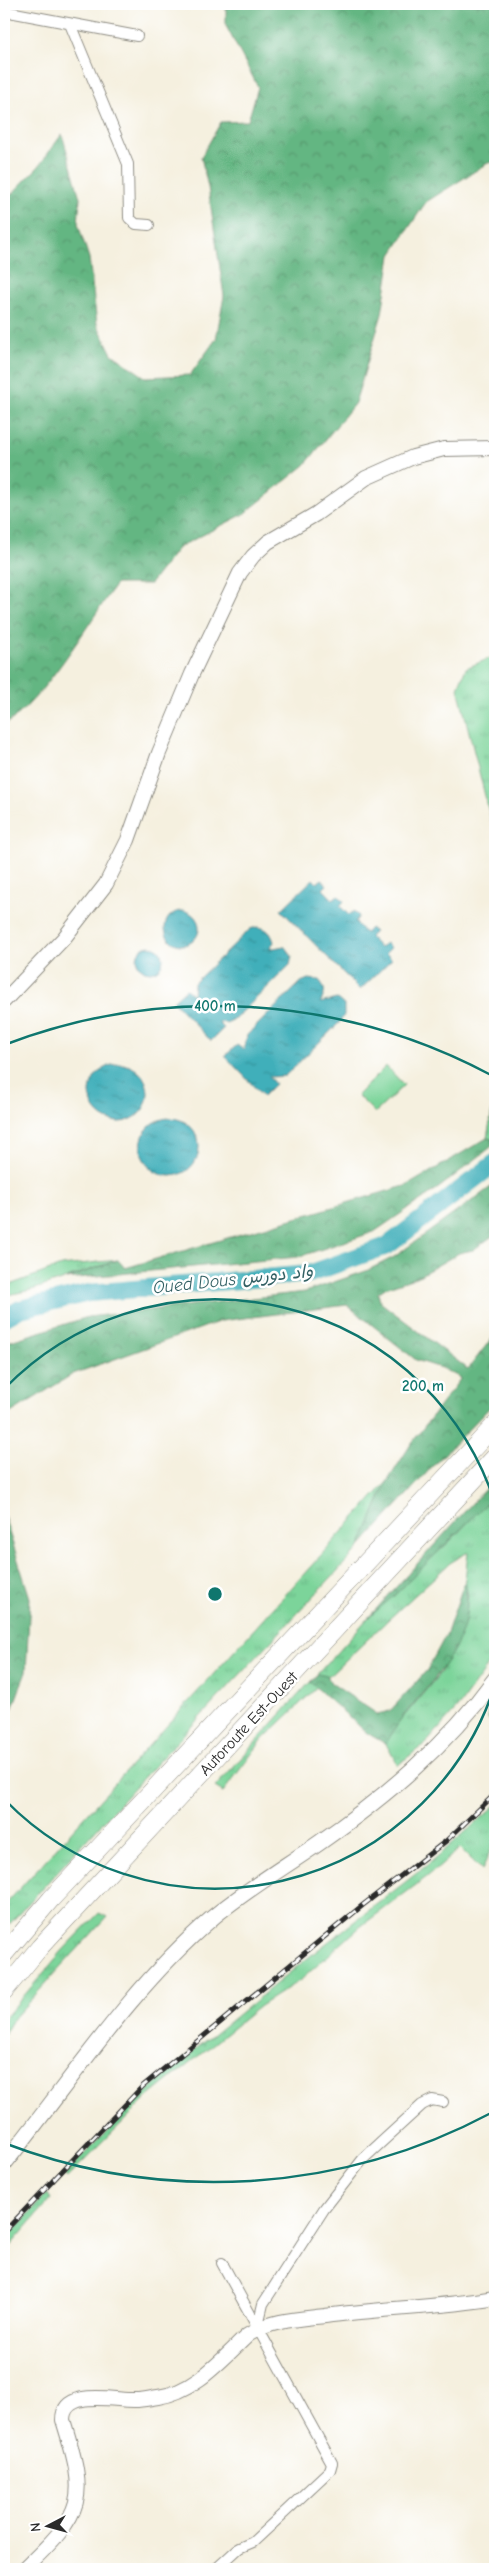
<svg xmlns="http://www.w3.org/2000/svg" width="499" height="2573" font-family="'Comic Neue','Playpen Sans Arabic',sans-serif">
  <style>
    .grass { fill: url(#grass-tufts); stroke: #538062 }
    .forest { fill: url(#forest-crowns); stroke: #487056 }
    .garden { fill: #7bd49a; stroke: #538062 }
    .water { fill: url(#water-ripples); stroke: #356d72 }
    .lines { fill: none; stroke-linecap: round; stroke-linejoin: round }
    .river { stroke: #3fafba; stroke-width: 18 }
    .street-casing { stroke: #908e85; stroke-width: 12 }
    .secondary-casing { stroke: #908e85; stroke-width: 16 }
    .primary-casing { stroke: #908e85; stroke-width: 17 }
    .highway-casing { stroke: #908e85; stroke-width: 19 }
    .street { stroke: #fff; stroke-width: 10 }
    .secondary { stroke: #fff; stroke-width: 14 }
    .primary { stroke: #fff; stroke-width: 15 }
    .highway { stroke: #fff; stroke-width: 18 }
    .rail-casing { stroke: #2b2b2b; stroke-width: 5 }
    .rail { stroke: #fff; stroke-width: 3; stroke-dasharray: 9; stroke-linecap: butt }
    .ring { fill: none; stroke: #0f766e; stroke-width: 2.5 }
    .labels { text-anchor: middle; stroke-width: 5; stroke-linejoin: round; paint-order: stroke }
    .street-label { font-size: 16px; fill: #2b2b2b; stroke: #fff }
    .water-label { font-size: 18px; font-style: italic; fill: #336064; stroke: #fff }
    .centre { fill: #0f766e; stroke: #fff; stroke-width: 2.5 }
    .ring-label { font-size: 15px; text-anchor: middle; font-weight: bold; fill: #0f766e; stroke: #fff; stroke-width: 5; stroke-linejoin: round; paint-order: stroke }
  </style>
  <defs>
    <pattern id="grass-tufts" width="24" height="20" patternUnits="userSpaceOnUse" patternTransform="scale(1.25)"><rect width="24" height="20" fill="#7bd49a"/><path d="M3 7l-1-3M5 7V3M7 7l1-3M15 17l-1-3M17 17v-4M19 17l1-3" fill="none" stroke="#6ab685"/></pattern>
    <pattern id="forest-crowns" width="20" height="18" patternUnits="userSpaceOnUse" patternTransform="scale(1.25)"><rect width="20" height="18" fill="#64b682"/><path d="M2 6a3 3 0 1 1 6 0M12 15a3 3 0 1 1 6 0" fill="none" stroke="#53946b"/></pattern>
    <pattern id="water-ripples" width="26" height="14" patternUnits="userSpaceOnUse" patternTransform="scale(1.25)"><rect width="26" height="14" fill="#3fafba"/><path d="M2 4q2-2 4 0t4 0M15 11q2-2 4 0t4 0" fill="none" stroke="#358f97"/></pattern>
  </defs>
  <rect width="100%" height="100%" fill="#fff"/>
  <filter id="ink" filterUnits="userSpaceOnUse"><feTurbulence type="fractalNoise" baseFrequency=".02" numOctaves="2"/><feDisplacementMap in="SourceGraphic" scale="10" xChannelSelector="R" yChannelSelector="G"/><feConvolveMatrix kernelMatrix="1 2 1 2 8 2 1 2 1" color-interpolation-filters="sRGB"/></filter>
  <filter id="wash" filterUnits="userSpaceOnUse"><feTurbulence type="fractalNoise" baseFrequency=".0096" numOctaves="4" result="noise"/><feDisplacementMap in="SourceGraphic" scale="20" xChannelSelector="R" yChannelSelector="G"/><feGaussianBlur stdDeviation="1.12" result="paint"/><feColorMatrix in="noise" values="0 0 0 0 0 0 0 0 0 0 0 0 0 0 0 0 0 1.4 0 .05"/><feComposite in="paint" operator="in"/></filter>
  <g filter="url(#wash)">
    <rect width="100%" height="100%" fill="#f5f0df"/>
    <g class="grass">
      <polygon points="495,656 495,836 458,688 466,668"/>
      <polygon points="495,1094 495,1140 487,1138"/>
      <polygon points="118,1260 35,1289 4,1296 4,1287 61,1266"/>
      <polygon points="387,1482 360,1547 154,1766 4,1930 4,1906"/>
      <polygon points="495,1494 495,1656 459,1706 427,1742 398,1765 386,1744 395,1727 441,1672 468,1597 465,1580 468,1552 450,1563 390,1618 263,1739 223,1792 215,1787 368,1618 451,1540"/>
      <polygon points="495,1700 495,1721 492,1722 488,1719 488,1710"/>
      <polygon points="495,1806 495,1840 482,1870 460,1848 428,1876 360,1927 302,1979 260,2006 148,2097 67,2178 64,2175 123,2114 170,2070 315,1952 431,1862"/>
      <polygon points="99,1913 107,1917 14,2018 4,2034 4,2019 63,1950"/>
      <polygon points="47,2193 51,2199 4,2253 4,2242"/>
    </g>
    <g class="forest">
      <path d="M223,4H495V162L488,163L426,202L391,255L382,314L355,403L305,465L244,514L179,547L150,584H116C90,621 41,704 4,725V202L39,166L62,134L80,198L78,224L89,258L97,324L112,354L145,377L190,375L216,339L224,296L208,187L201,157L221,122L248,121L258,87L226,26V5Z"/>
      <polygon points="487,1138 495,1140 495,1144 440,1187 374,1232 298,1257 66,1279 118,1260 125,1268 408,1185"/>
      <polygon points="495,1184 494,1235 473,1250 459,1253 417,1277 385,1288 378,1293 380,1302 468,1369 495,1334 495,1402 431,1468 360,1547 387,1482 411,1444 461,1378 441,1368 416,1360 347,1305 221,1321 73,1374 9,1414 4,1450 4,1343 88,1317 305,1292 366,1271 394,1257"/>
      <polygon points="495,1478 495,1494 486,1504 396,1594 368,1618"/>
      <polygon points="4,1516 30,1598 26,1672 4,1731"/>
      <path d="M465,1580C479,1655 416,1686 386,1744L367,1733L310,1682L318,1674L327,1676L331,1683L377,1714L390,1711L427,1670L447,1633Z"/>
    </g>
    <polygon class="garden" points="386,1066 404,1085 375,1113 357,1095"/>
    <g class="water">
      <polygon points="313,879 317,883 322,879 327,885 323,889 333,899 338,895 344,901 340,906 349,915 354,911 359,916 355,922 365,933 370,928 375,932 370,937 380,948 386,943 391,948 386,953 392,959 360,990 281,910"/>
      <circle cx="182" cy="928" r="17"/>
      <path d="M257,927C267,928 271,932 274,942L269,949L284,946L292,956L290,965L235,1019L226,1023L218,1022L224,1028L211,1041L173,1001L186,989L193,995L194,983L250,929Z"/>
      <circle cx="150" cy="959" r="13"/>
      <path d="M308,979L319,980C326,988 326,993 320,1003L337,999L344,1005V1015L339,1023L285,1076L269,1077L275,1084L263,1096L225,1056L237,1045L244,1050L247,1035L301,982Z"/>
      <circle cx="119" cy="1093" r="29"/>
      <circle cx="170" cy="1147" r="29"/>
    </g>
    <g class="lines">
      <polyline class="river" points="4,1318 20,1309 89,1293 309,1274 387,1246 495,1163"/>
    </g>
  </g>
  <g filter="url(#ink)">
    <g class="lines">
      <g class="street-casing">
        <g id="street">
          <polyline points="4,11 137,36"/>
          <polyline points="70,24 128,164 129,218 136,224 149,225"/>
          <polyline points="257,2329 263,2304 324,2209 363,2159 422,2105 432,2100 443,2102"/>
          <polyline points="216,2569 239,2548 253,2542 330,2470 332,2463 222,2263"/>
        </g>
      </g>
      <g class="secondary-casing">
        <g id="secondary">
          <polyline points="4,1001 64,938 106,884 128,840 159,753 192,674 240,573 253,556 268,542 316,514 366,478 413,457 444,449 495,448"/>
          <path d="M24,2569C85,2511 88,2500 63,2420C63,2387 116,2401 135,2400C143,2400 150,2398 158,2397C195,2392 222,2359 248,2335C270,2320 299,2319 325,2316C381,2308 439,2308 495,2298"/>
        </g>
      </g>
      <g class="primary-casing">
        <path id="primary" d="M4,2164C71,2081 129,1990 211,1919C244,1891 283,1868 319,1843C386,1796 447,1745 495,1679"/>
      </g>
      <g class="highway-casing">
        <g id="highway">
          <polyline points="4,1954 51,1899 495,1425"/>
          <polyline points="4,1991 40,1947 495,1457"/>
        </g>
      </g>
      <use href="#street" class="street"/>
      <use href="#secondary" class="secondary"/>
      <use href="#primary" class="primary"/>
      <use href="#highway" class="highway"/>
      <g class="rail-casing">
        <polyline id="rail" points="4,2232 143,2086 363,1905 446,1841 495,1794"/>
      </g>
      <use href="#rail" class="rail"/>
    </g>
  </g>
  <g class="ring">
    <path d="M495 1685A294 294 0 0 1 5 1800M5 1388A294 294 0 0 1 495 1503"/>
    <path d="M491 2113A588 588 0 0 1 4 2143M4 1045A588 588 0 0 1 491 1075"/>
  </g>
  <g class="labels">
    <g class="street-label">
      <text transform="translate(248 1723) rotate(-47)" y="6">Autoroute Est-Ouest</text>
    </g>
    <g class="water-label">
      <text transform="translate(233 1279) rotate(-6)" y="6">Oued Dous واد دورس</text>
    </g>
  </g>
  <circle cx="215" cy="1594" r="8" class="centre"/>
  <g class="ring-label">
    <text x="215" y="1011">400 m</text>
    <text x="423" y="1391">200 m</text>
  </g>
  <rect width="499" height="2573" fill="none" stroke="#fff" stroke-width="20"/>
  <g transform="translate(48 2526) rotate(264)" stroke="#ffffff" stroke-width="4" paint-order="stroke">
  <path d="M0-4L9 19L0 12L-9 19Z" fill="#2b2b2b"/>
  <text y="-8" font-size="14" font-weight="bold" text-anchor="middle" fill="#2b2b2b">N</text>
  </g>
</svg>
